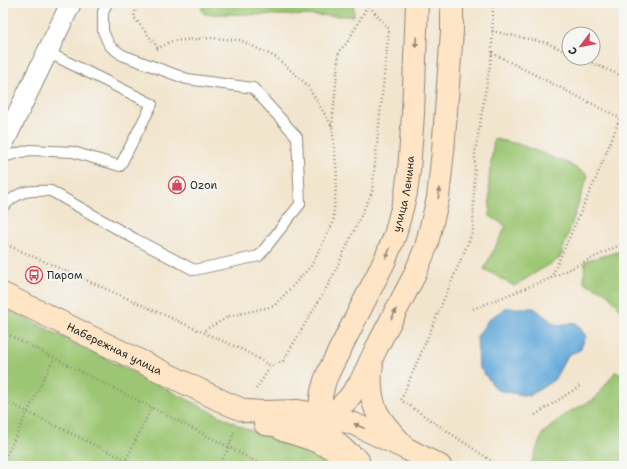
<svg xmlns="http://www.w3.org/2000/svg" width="627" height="469" font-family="'Shantell Sans',sans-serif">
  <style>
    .green { fill: #9cc673; stroke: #64784f }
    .water { fill: #64a9da; stroke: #486a82 }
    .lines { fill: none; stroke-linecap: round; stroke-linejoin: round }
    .lane-casing { stroke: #8e887c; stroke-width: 12 }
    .street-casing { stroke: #8e887c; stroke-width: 22 }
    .secondary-casing { stroke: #8e887c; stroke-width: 24 }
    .path { stroke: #8e887c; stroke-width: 2.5; stroke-dasharray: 1 3; stroke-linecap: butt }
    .lane { stroke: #fff; stroke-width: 10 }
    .street { stroke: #fff; stroke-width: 20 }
    .secondary { stroke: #fde5c5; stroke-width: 22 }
    .oneway { fill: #948878 }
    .labels { text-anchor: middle; stroke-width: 4; stroke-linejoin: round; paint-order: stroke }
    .poi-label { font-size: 11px; fill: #2b2b2b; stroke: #f6f6f2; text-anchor: start }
    .street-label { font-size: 11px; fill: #2b2b2b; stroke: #f6f6f2 }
  </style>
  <rect width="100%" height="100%" fill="#f6f6f2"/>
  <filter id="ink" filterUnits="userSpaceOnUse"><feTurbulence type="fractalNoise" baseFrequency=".025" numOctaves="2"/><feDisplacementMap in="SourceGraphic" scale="8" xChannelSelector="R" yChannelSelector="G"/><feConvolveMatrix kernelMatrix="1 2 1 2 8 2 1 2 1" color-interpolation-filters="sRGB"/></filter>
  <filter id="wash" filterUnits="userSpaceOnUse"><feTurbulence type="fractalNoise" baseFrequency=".012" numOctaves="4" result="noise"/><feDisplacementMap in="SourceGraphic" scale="16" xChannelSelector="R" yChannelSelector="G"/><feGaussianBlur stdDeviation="0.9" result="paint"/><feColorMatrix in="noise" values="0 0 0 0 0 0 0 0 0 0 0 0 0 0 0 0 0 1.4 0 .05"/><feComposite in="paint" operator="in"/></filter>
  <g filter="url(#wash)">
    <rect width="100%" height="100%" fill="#f2e5ce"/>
    <g class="green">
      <polygon points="200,3 354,3 354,16 204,14"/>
      <polygon points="494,139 518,144 567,163 588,175 560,258 514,286 484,269 506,226 490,216 489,178"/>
      <polygon points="624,250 624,327 621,310 608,294 584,282 585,261"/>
      <polygon points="3,307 246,429 314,451 342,466 3,466"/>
      <polygon points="615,372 624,374 624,466 530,466 543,433 567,413 595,399"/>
    </g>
    <polygon class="water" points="505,308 534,308 556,325 576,323 586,336 580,350 568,355 554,380 529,396 497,390 479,367 477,337 488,320"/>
  </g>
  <g filter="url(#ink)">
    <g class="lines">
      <g class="lane-casing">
        <g id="lane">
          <polyline points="3,157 30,150 73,152 120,166 152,104 47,52"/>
          <path d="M3,207C19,190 29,190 51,191L135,239L194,270L259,256L300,204L297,137L253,88L187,79L122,55L109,45L103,31V12L107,3"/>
        </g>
      </g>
      <g class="street-casing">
        <polyline id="street" points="3,144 71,3"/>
      </g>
      <g class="secondary-casing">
        <g id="secondary">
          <path id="s1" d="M3,294L226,403L243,410L247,411L263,412L298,411L327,416L354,424L407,449L440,466"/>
          <path d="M372,365C369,379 371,402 378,414C384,425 393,434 401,443"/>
          <polyline points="265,424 282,426 300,426 318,420 336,411 348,399 360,383 376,349 414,276 426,247 438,198 443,151 452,31 452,3"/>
          <polyline points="283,430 311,439 344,453"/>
          <path id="s2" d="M358,460C353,456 347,453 343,449C323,432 316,409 324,384C325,379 328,374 330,369L385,260L395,235L406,193L409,170L413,114L417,3"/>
        </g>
      </g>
      <g class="path">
        <polyline points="137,3 134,17 158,48"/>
        <polyline points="493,3 492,53 475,153 473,231 401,400 499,466"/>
        <polyline points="492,31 547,43 569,53"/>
        <polyline points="157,49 172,41 210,38 240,40 277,58 307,85 332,126 337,174 333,223 311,266 274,306 230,316 203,331"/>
        <polyline points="492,53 624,120"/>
        <polyline points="581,58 624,77"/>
        <polyline points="332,126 339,51 347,43 368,5"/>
        <polyline points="3,243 245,351 271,366 283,361 331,280 372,192 389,29 368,5 368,3"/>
        <polyline points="551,278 597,176 620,118"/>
        <polyline points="473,309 551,278 624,243"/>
        <polyline points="3,332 229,447 263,466"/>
        <polyline points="256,389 271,366"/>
        <polyline points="3,400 138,466"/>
        <polyline points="535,415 580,386"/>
        <polyline points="3,462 54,358"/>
        <polyline points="123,466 152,407"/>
        <polyline points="219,466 229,447 234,432"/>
      </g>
      <use href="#lane" class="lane"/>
      <use href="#street" class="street"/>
      <use href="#secondary" class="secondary"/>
    </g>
    <defs><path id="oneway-solid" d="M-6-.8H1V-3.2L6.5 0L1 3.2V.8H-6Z"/></defs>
    <g class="oneway">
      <use href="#oneway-solid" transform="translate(416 42) rotate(93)"/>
      <use href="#oneway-solid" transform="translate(439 193) rotate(-82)"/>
      <use href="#oneway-solid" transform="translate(388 253) rotate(112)"/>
      <use href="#oneway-solid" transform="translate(394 314) rotate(-63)"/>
      <use href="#oneway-solid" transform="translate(359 426) rotate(-156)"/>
    </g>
  </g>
  <defs>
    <g id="shop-ring" transform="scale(0.9)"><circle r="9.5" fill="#f6f6f2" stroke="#d1495b" stroke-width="1.5"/><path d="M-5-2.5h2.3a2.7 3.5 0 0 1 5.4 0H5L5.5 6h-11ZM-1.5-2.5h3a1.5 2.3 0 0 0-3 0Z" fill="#d1495b"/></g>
    <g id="bus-ring" transform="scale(0.9)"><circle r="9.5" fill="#f6f6f2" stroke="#d1495b" stroke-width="1.5"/><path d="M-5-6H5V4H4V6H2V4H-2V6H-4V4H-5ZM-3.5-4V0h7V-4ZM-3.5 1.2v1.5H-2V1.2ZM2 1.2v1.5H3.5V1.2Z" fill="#d1495b"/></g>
  </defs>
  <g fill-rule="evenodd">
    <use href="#shop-ring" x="177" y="185"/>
    <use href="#bus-ring" x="34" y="275"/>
  </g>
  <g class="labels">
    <g class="poi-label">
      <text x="190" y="189">Ozon</text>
      <text x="47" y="279">Паром</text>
    </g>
    <g class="street-label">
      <text dy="4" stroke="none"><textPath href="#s2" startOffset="298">улица Ленина</textPath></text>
      <text dy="4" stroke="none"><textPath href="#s1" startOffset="124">Набережная улица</textPath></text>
    </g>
  </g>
  <rect width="627" height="469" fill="none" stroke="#f6f6f2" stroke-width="16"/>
  <g transform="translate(581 46) rotate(238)"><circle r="19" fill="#f6f6f2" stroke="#a5a5a2"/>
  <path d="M0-3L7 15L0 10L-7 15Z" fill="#d1495b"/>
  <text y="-6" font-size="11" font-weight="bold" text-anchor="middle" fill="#2b2b2b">С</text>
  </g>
</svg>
